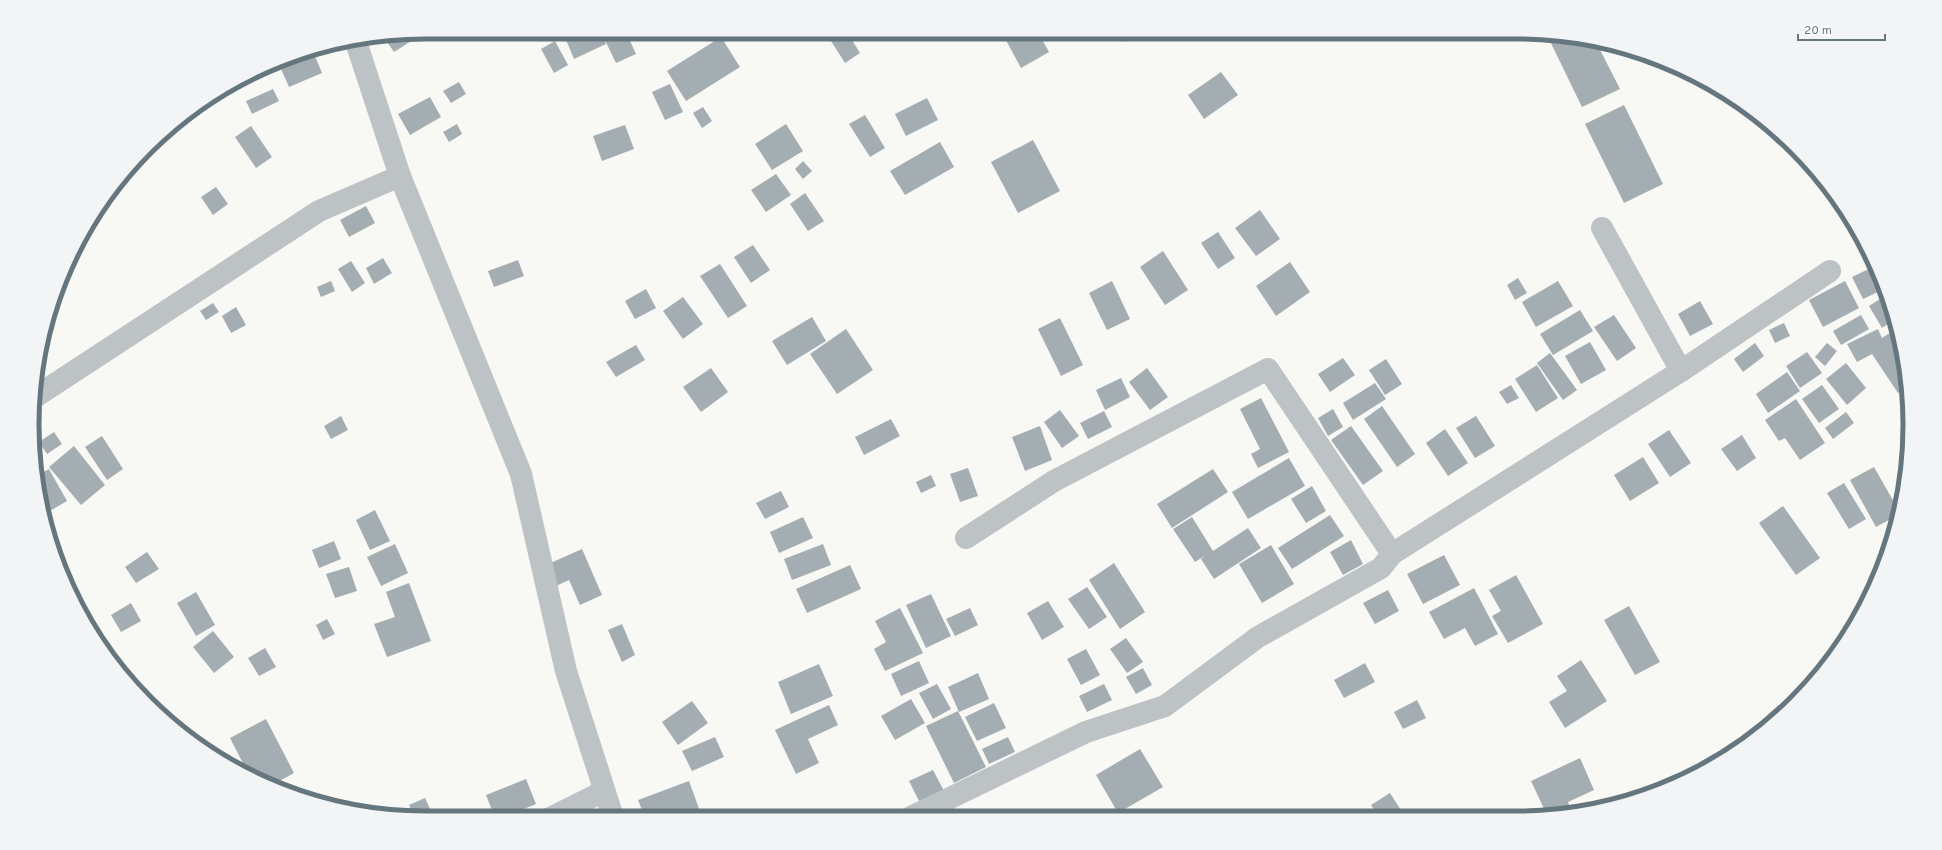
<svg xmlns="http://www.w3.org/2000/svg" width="1942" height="850" font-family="Overpass,sans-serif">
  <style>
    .building { fill: #a4aeb2 }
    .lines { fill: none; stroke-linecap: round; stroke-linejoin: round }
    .street { stroke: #bdc2c5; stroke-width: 22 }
    .rim { fill: none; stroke: #65767e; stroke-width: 5 }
  </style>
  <rect width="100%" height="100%" fill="#f8f8f5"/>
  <g class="building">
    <polygon points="571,32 601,32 606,44 574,59 564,35"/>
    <polygon points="601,32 626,32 636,54 616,63"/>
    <polygon points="845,32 847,32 860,53 845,63 831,41"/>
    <polygon points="1005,32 1038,32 1049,52 1021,68 1002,33"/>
    <polygon points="1061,32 1081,32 1066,41"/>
    <polygon points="1116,32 1138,32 1122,42"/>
    <polygon points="413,33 416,38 394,52 385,39 391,35"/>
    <polygon points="1547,35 1595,40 1620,89 1582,107"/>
    <polygon points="721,37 740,67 686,101 667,71"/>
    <polygon points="555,41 568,65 554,73 541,49"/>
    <polygon points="312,49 322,73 289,87 278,62"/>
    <polygon points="1221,72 1238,95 1204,119 1188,95"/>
    <polygon points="459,82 466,94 451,103 443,91"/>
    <polygon points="670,84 683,112 665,120 652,92"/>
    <polygon points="273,89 279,101 252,114 246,101"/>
    <polygon points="430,97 441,117 410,135 398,114"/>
    <polygon points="927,98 938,120 906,136 895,114"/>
    <polygon points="1624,105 1663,184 1624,203 1585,124"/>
    <polygon points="703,107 712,121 702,128 693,113"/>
    <polygon points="865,115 885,148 870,157 849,124"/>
    <polygon points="457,124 462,134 449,142 443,132"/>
    <polygon points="786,124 803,151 772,170 755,144"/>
    <polygon points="625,125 634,149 602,161 593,136"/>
    <polygon points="251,126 272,157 256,168 235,137"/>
    <polygon points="1033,140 1060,191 1018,213 991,162"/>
    <polygon points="940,142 954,167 905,195 890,171"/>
    <polygon points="803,161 812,171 803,179 795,169"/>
    <polygon points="776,174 791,195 766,212 751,190"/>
    <polygon points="216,187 228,204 213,215 201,197"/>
    <polygon points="805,193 824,221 808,231 790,204"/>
    <polygon points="366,206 375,223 349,237 340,220"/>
    <polygon points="1260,210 1280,239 1256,256 1235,228"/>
    <polygon points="1218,232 1235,258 1218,269 1201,243"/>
    <polygon points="753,245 770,270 751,283 734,257"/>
    <polygon points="1163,251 1188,290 1165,305 1140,267"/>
    <polygon points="383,258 392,273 374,284 366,268"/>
    <polygon points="518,260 524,276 494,287 488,271"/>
    <polygon points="351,261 365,283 352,292 338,269"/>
    <polygon points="1290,262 1310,292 1276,316 1256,286"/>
    <polygon points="720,264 747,306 728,318 700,276"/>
    <polygon points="1875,266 1884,289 1863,299 1852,277"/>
    <polygon points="1518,278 1527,293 1515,300 1507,285"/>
    <polygon points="331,281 335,291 321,297 317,287"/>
    <polygon points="1112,281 1130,319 1107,330 1089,293"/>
    <polygon points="1558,281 1573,306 1536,327 1522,302"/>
    <polygon points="1845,281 1859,308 1823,327 1809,300"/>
    <polygon points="646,289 656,308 635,319 625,301"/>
    <polygon points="1886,295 1895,319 1882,328 1869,306"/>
    <polygon points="683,297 703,324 683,339 663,311"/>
    <polygon points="1700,301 1713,324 1690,336 1678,314"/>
    <polygon points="213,303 219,312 206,320 200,311"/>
    <polygon points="236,307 246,325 231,333 222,316"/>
    <polygon points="1580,310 1593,331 1553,355 1540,334"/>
    <polygon points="1614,315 1636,348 1617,361 1594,327"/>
    <polygon points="1861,315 1869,329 1841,345 1833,331"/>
    <polygon points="812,317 826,341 787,365 772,341"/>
    <polygon points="1060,318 1083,365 1061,376 1038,329"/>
    <polygon points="1784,323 1790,336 1775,343 1769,330"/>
    <polygon points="1897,328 1907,387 1898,393 1872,354 1857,362 1847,344 1878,329 1882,338"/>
    <polygon points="846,329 873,370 837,394 810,354"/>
    <polygon points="1590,342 1606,370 1581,384 1565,356"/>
    <polygon points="1755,343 1764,356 1743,372 1734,359"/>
    <polygon points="1827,343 1837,351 1825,366 1815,357"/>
    <polygon points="636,345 645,360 616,377 606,362"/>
    <polygon points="1807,352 1822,373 1800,388 1786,366"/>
    <polygon points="1550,353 1577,390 1563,400 1537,363"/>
    <polygon points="1343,358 1355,375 1330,392 1318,374"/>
    <polygon points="1386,359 1402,384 1385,395 1369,370"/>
    <polygon points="1846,363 1866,388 1847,405 1826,379"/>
    <polygon points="1537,365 1558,398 1536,412 1515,379"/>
    <polygon points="711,368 728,392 701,412 683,387"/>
    <polygon points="1147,368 1168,397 1150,410 1129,382"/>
    <polygon points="1787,372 1800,391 1768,413 1756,394"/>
    <polygon points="1121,378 1130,397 1105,410 1096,390"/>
    <polygon points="1375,383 1386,399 1353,420 1343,403"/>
    <polygon points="1511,385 1519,398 1507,404 1499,392"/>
    <polygon points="1822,385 1839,409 1819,423 1802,399"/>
    <polygon points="1261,398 1289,452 1258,468 1251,454 1260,449 1240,409"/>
    <polygon points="1796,399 1825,443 1800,460 1785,438 1779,441 1765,420"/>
    <polygon points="1382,406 1415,454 1397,467 1364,419"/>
    <polygon points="1333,409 1343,427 1328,436 1318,418"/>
    <polygon points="1060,410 1079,436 1062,448 1044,422"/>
    <polygon points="1104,411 1112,427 1088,439 1080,423"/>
    <polygon points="1846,412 1854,423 1833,439 1825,428"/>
    <polygon points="341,416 348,430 331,439 324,426"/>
    <polygon points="1476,416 1495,446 1475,458 1456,428"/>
    <polygon points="891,419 900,436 864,455 855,437"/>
    <polygon points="1040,426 1052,460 1025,471 1012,437"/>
    <polygon points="1351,426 1383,471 1363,485 1331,440"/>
    <polygon points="1445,429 1468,463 1448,476 1426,443"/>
    <polygon points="1669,430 1691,463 1670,477 1648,444"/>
    <polygon points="54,432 62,444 47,454 39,442"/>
    <polygon points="1742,435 1756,458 1737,471 1721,449"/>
    <polygon points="102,436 123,469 107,480 85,447"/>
    <polygon points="74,446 105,485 81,505 49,467"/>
    <polygon points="1643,457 1659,483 1630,501 1614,475"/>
    <polygon points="1289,458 1305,486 1248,519 1232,492"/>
    <polygon points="1874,467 1899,511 1898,515 1876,527 1850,480"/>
    <polygon points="968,468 978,496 960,502 950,474"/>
    <polygon points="49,469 67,501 43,515 40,501 37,476"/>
    <polygon points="1213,469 1228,492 1172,528 1157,504"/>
    <polygon points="931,475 936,486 921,493 916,482"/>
    <polygon points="1844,483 1866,519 1849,529 1827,493"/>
    <polygon points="1312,486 1326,511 1306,523 1291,499"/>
    <polygon points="781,491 789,507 765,519 756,503"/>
    <polygon points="1783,506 1820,558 1796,575 1759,523"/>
    <polygon points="375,510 390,541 370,550 356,520"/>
    <polygon points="1330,515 1344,536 1292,569 1278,548"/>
    <polygon points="803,517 813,538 779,553 770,532"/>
    <polygon points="1192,517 1213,551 1248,528 1261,548 1214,579 1201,559 1206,555 1195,562 1173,529"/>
    <polygon points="1351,540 1363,564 1343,575 1330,552"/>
    <polygon points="334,541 341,559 319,568 312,550"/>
    <polygon points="395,544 408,573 381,586 367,557"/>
    <polygon points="823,544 831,565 792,580 784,559"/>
    <polygon points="1271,545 1294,584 1262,603 1239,564"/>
    <polygon points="582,549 602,595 580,605 569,580 556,586 546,565"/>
    <polygon points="147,552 159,569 136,583 125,567"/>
    <polygon points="1444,555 1460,585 1423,604 1407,574"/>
    <polygon points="1114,563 1145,612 1120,629 1089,580"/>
    <polygon points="850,565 861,589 807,613 796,589"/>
    <polygon points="349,567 357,591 335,598 326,574"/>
    <polygon points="1516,575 1543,624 1508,643 1492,616 1501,611 1489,590"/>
    <polygon points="409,583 431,641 387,657 374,624 395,617 386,592"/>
    <polygon points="1087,587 1107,617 1089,629 1068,599"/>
    <polygon points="1474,588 1498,634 1475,646 1465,628 1444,639 1429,612"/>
    <polygon points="1388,590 1399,611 1375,624 1363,603"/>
    <polygon points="196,592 215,625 196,636 177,603"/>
    <polygon points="931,594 951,636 926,648 906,605"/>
    <polygon points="1048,601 1064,627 1042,640 1027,613"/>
    <polygon points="131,603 141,621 121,632 111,615"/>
    <polygon points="1629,606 1660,662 1635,675 1604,620"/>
    <polygon points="900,608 923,653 885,671 874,649 886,642 875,621"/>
    <polygon points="970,608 978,625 955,636 946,619"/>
    <polygon points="327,619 335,634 323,640 316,625"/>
    <polygon points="622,624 635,655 622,662 608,630"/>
    <polygon points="213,631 234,657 214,673 193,647"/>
    <polygon points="1126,638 1143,662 1127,673 1110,649"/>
    <polygon points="265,648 276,667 259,676 248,658"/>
    <polygon points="1086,649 1100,675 1081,685 1067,659"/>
    <polygon points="1581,660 1607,701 1565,728 1549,702 1567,691 1557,676"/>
    <polygon points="919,661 929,683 901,696 891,674"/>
    <polygon points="1365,663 1375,682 1344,698 1334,680"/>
    <polygon points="819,664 833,696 791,714 778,682"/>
    <polygon points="1143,668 1152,685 1136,694 1126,677"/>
    <polygon points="978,673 989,699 959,712 948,687"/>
    <polygon points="937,684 951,709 933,719 919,693"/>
    <polygon points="1104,684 1112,700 1087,712 1079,696"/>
    <polygon points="911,699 925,723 895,740 881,716"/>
    <polygon points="1417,700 1426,718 1403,729 1394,712"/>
    <polygon points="692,701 708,723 678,745 662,722"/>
    <polygon points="994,703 1006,728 977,741 965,717"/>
    <polygon points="829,705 838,725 808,739 819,763 796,774 775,730"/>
    <polygon points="958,711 986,767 954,783 926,726"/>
    <polygon points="266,719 294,773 272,785 249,775 230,738"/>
    <polygon points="715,737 724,757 692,771 682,751"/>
    <polygon points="1008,737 1015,752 989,764 982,749"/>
    <polygon points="1140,749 1163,787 1118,813 1096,775"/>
    <polygon points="1580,758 1594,790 1568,802 1569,805 1547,815 1531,781"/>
    <polygon points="933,770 944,791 920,803 909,781"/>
    <polygon points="526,779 536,804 501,818 495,818 486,795"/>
    <polygon points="689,781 701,814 693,817 675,817 673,812 658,817 645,817 638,800"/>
    <polygon points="1390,793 1404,815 1378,815 1371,805"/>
    <polygon points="425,798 431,811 418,817 414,817 409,805"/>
    <polygon points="761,810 764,817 747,817"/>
  </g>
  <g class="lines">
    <g class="street">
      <polyline points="355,39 400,176 521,474 566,671 613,817"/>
      <polyline points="1602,228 1681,371"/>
      <polyline points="35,397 319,211 400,176"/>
      <polyline points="966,538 1054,481 1268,369 1392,554"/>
      <polyline points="911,817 1086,732 1165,706 1258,637 1381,568 1392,554 1681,371 1830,271"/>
      <polyline points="550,818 604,791"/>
    </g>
  </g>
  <path d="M0 0H1942V850H0ZM425 39H1517A386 386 0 0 1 1903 425V425A386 386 0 0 1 1517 811H425A386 386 0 0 1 39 425V425A386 386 0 0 1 425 39Z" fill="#f3f4f5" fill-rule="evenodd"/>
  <path class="rim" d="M425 39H1517A386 386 0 0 1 1903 425V425A386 386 0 0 1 1517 811H425A386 386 0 0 1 39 425V425A386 386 0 0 1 425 39Z"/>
  <path d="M1798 34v6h87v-6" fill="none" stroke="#65767e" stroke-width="2"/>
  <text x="1804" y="34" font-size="12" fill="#65767e" stroke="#ffffff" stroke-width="3" paint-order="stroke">20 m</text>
</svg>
